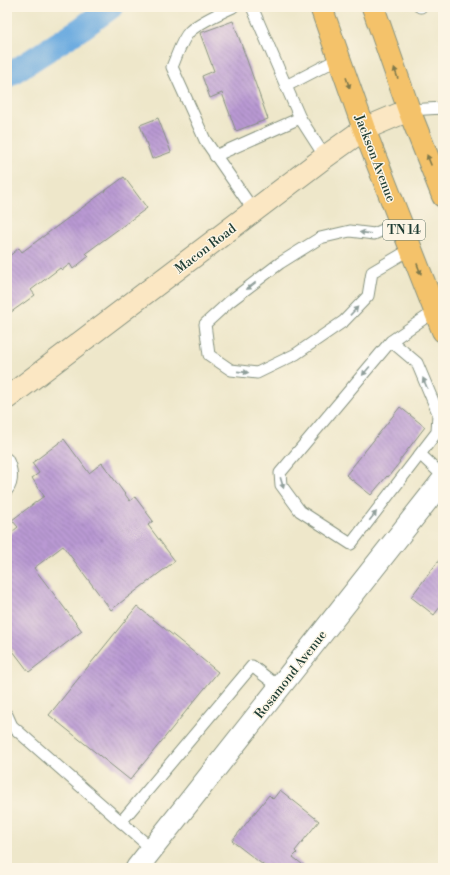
<svg xmlns="http://www.w3.org/2000/svg" width="450" height="875" font-family="'Libre Bodoni',serif">
  <style>
    .lines { fill: none; stroke-linecap: round; stroke-linejoin: round }
    .canal { stroke: #6dace0; stroke-width: 24 }
    .building { fill: url(#building-back-hatch) }
    .lane-casing { stroke: #86927f; stroke-width: 13 }
    .street-casing { stroke: #86927f; stroke-width: 24 }
    .secondary-casing { stroke: #86927f; stroke-width: 24 }
    .primary-casing { stroke: #86927f; stroke-width: 24 }
    .lane { stroke: #fff; stroke-width: 11 }
    .street { stroke: #fff; stroke-width: 22 }
    .secondary { stroke: #fbe7c3; stroke-width: 22 }
    .primary { stroke: #f4c26a; stroke-width: 22 }
    .oneway { fill: #7f794c }
    .oneway2 { fill: #8f9e9a }
    .labels { text-anchor: middle; stroke-width: 3; stroke-linejoin: round; paint-order: stroke }
    .shield { fill: #fcf5e5; stroke: #617469; stroke-width: 1 }
    .shield-label { font-size: 12px; font-weight: bold; fill: #1f3d34 }
    .street-label { font-size: 13px; fill: #1f3d34; stroke: #fcf5e5 }
  </style>
  <defs>
    <pattern id="building-back-hatch" width="6" height="6" patternUnits="userSpaceOnUse"><rect width="6" height="6" fill="#b999d3"/><path d="M-1 5l2 2M0 0l6 6M5-1l2 2" fill="none" stroke="#967eac"/></pattern>
  </defs>
  <rect width="100%" height="100%" fill="#fcf5e5"/>
  <filter id="ink" filterUnits="userSpaceOnUse"><feTurbulence type="fractalNoise" baseFrequency=".025" numOctaves="2"/><feDisplacementMap in="SourceGraphic" scale="8" xChannelSelector="R" yChannelSelector="G"/><feConvolveMatrix kernelMatrix="1 2 1 2 8 2 1 2 1" color-interpolation-filters="sRGB"/></filter>
  <filter id="wash" filterUnits="userSpaceOnUse"><feTurbulence type="fractalNoise" baseFrequency=".012" numOctaves="4" result="noise"/><feDisplacementMap in="SourceGraphic" scale="16" xChannelSelector="R" yChannelSelector="G"/><feGaussianBlur stdDeviation="0.9" result="paint"/><feColorMatrix in="noise" values="0 0 0 0 0 0 0 0 0 0 0 0 0 0 0 0 0 1.4 0 .05"/><feComposite in="paint" operator="in"/></filter>
  <g filter="url(#wash)">
    <rect width="100%" height="100%" fill="#eee7ca"/>
    <g class="lines">
      <polyline class="canal" points="7,76 82,28 111,7"/>
    </g>
    <g id="blocks">
      <g class="building">
        <polygon points="233,21 268,119 236,131 222,93 210,98 202,76 214,71 200,33"/>
        <polygon points="158,118 171,152 152,159 140,125"/>
        <polygon points="124,177 147,208 86,253 89,256 73,269 70,264 62,270 60,268 31,290 35,295 7,315 7,258 19,248 22,252"/>
        <polygon points="400,407 425,427 399,461 400,462 388,477 387,476 371,495 346,475"/>
        <polygon points="64,439 89,473 102,463 130,501 135,497 153,521 148,525 175,561 111,610 63,546 34,568 82,631 29,672 7,643 7,536 18,527 12,520 44,496 32,478 39,473 32,463"/>
        <polygon points="443,555 443,603 434,615 411,597"/>
        <polygon points="137,606 218,672 130,780 49,715"/>
        <polygon points="280,790 319,821 295,851 297,853 293,857 307,868 267,868 232,841 269,795 273,799"/>
      </g>
    </g>
  </g>
  <g filter="url(#ink)">
    <use href="#blocks" fill-opacity="0" stroke="#86927f" stroke-width="1"/>
    <g class="lines">
      <g class="lane-casing">
        <g id="lane">
          <path d="M233,7C222,12 199,23 190,31C181,40 177,56 172,67L205,140L254,211"/>
          <polyline points="252,7 286,86"/>
          <polyline points="420,7 421,7"/>
          <polyline points="409,110 443,108"/>
          <polyline points="215,156 300,118"/>
          <polyline points="325,157 300,118 286,86 340,58"/>
          <polyline points="401,222 374,234 350,231 320,238 280,263 229,302 205,324 209,355 231,370 257,373 296,354 344,321 368,296 372,272 411,249"/>
          <polyline points="391,341 417,363 438,413 437,432 351,544 300,511 281,485 280,473 391,341 435,311"/>
          <polyline points="421,455 443,476"/>
          <path d="M7,459C12,468 14,482 7,490"/>
          <polyline points="7,715 12,726 152,849"/>
          <polyline points="121,822 252,666 279,687"/>
        </g>
      </g>
      <g class="street-casing">
        <polyline id="street" points="137,868 443,480"/>
      </g>
      <g class="secondary-casing">
        <polyline id="secondary" points="7,398 325,157 364,129 409,110"/>
      </g>
      <g class="primary-casing">
        <g id="primary">
          <polyline points="321,7 364,129 443,331"/>
          <polyline points="373,7 409,110 443,196"/>
        </g>
      </g>
      <use href="#lane" class="lane"/>
      <use href="#street" class="street"/>
      <use href="#secondary" class="secondary"/>
      <use href="#primary" class="primary"/>
    </g>
    <defs><path id="oneway-solid" d="M-6-.8H1V-3.2L6.5 0L1 3.2V.8H-6Z"/></defs>
    <g class="oneway">
      <use href="#oneway-solid" transform="translate(396 73) rotate(-109)"/>
      <use href="#oneway-solid" transform="translate(348 83) rotate(71)"/>
      <use href="#oneway-solid" transform="translate(429 160) rotate(-112)"/>
      <use href="#oneway-solid" transform="translate(419 269) rotate(69)"/>
    </g>
    <g class="oneway2">
      <use href="#oneway-solid" transform="translate(365 233) rotate(-173)"/>
      <use href="#oneway-solid" transform="translate(251 286) rotate(142)"/>
      <use href="#oneway-solid" transform="translate(354 311) rotate(-47)"/>
      <use href="#oneway-solid" transform="translate(366 371) rotate(130)"/>
      <use href="#oneway-solid" transform="translate(243 372) rotate(6)"/>
      <use href="#oneway-solid" transform="translate(425 383) rotate(-113)"/>
      <use href="#oneway-solid" transform="translate(282 483) rotate(73)"/>
      <use href="#oneway-solid" transform="translate(373 516) rotate(-52)"/>
    </g>
  </g>
  <g class="labels">
    <rect class="shield" x="383" y="220" width="42" height="20" rx="3"/>
    <g class="shield-label">
      <text x="404" y="234">TN 14</text>
    </g>
    <g class="street-label">
      <text transform="translate(376 158) rotate(69)" y="5">Jackson Avenue</text>
      <text transform="translate(205 248) rotate(-37)" y="5">Macon Road</text>
      <text transform="translate(290 674) rotate(-52)" y="5">Rosamond Avenue</text>
    </g>
  </g>
  <rect width="450" height="875" fill="none" stroke="#fcf5e5" stroke-width="24"/>
</svg>
